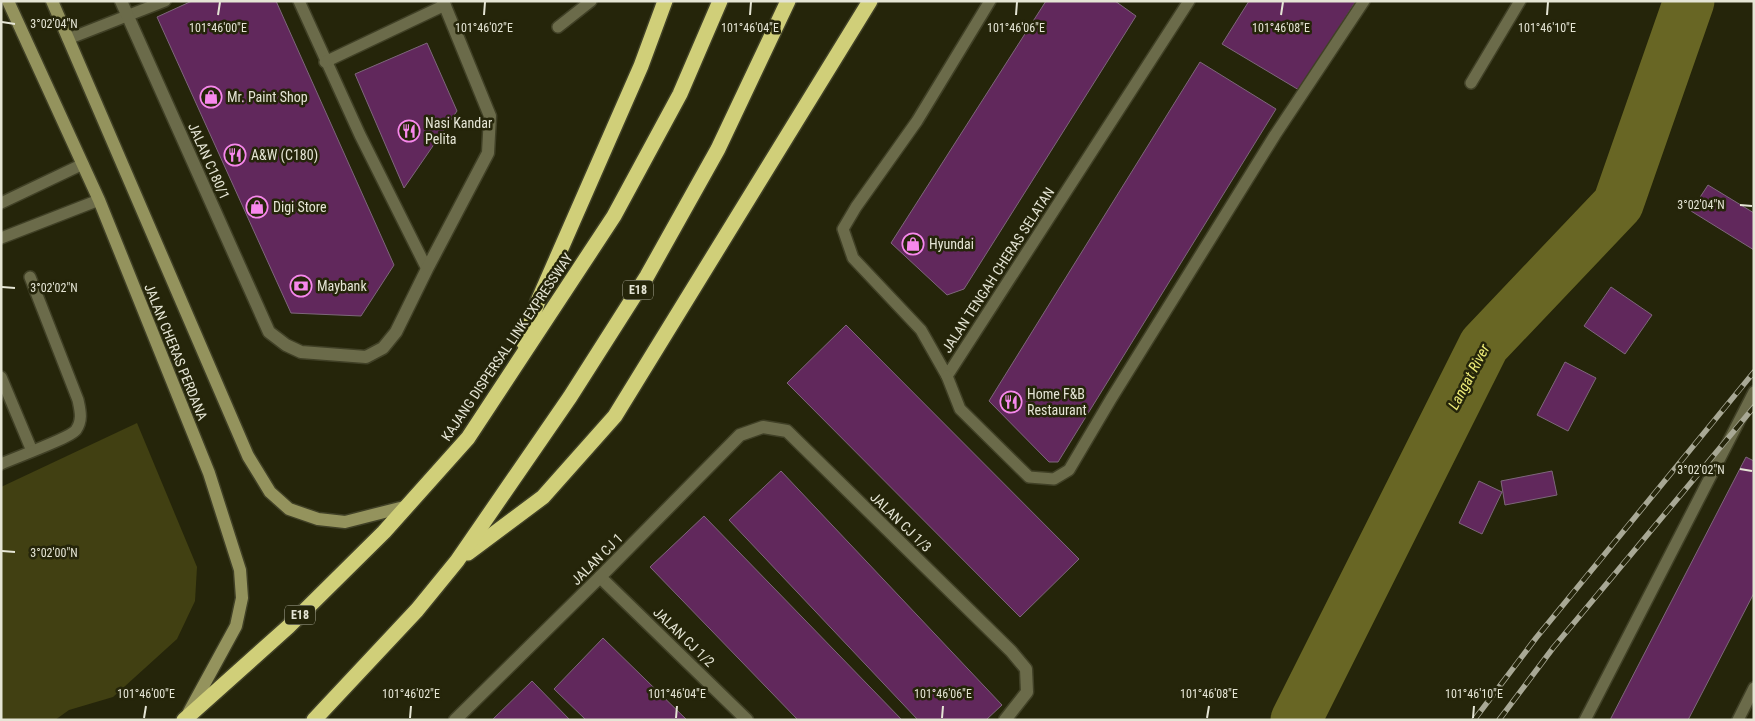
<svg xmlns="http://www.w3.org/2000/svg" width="1755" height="721" font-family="'Roboto Condensed',sans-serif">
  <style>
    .green { fill: #414012 }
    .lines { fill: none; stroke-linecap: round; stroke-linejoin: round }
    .river { stroke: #686624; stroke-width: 51 }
    .building { fill: #61285c; stroke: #7e677b }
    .lane-casing { stroke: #404026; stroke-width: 14 }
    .street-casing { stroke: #404026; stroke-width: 15 }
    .secondary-casing { stroke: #404026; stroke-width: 15 }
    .highway-casing { stroke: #404026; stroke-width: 18 }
    .lane { stroke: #6b6b4a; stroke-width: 11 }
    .street { stroke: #6b6b4a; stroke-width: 12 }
    .secondary { stroke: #94935d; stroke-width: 12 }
    .highway { stroke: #d0cf79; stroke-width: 15 }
    .rail-casing { stroke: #a8a895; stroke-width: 5.5 }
    .rail { stroke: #25250a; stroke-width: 4; stroke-dasharray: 11; stroke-linecap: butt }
    .ticks { fill: none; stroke: #e5e5d5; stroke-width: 2 }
    .labels { text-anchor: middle; stroke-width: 5; stroke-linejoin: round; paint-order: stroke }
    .shield { fill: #25250a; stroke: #abab98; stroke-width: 1 }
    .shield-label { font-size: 12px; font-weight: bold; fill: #e5e5d5 }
    .poi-label { font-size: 14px; fill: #e5e5d5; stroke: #25250a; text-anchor: start }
    .street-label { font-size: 14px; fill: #e5e5d5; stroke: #25250a }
    .water-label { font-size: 15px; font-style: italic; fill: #edeb77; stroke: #25250a }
    .ticks-label { font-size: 12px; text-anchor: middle; fill: #e5e5d5; stroke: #25250a; stroke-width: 5; stroke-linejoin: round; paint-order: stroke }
  </style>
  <rect width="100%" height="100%" fill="#25250a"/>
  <polygon class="green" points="137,423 197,567 195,601 177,639 113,697 69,710 55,720 1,720 1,487"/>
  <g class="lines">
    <polyline class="river" points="1296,720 1484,345 1618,204 1689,1"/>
  </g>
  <g class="building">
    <polygon points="192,1 276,1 394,265 361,316 291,313 157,17"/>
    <polygon points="1046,1 1115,1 1136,16 964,289 947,295 891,243"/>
    <polygon points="1249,1 1356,1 1299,90 1222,44"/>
    <polygon points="427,43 457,111 404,188 355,74"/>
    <polygon points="1200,62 1276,109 1058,462 1049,462 989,401"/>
    <polygon points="1708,185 1754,213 1754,250 1691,211"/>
    <polygon points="1611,287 1652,315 1625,354 1584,326"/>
    <polygon points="846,325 1079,559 1020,617 787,383"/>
    <polygon points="1565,362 1596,378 1568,431 1537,415"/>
    <polygon points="1746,457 1754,461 1754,593 1688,720 1610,720"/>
    <polygon points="781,471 1002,705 986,720 918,720 729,520"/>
    <polygon points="1552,471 1557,495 1505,505 1501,481"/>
    <polygon points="1479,481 1502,492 1482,534 1459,523"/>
    <polygon points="704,516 902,720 798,720 650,567"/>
    <polygon points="603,638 687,720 586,720 554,689"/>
    <polygon points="532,681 570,720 492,720"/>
  </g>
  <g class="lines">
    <g class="lane-casing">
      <g id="lane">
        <polyline points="299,1 360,135 427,269"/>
        <polyline points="990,1 917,121 856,207 843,229 853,258 921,330 947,376 1189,1"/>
        <polyline points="558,27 591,1"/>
        <polyline points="68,39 165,1"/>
        <polyline points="325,62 445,5"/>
        <polyline points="1471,83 1520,1"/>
        <polyline points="1,203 83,164"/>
        <polyline points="1,238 99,200"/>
        <polyline points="947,376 960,409 1029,477 1054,479 1069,470 1111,399 1275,135 1364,1"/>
        <polyline points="1,377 32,451"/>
        <path d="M1,464C14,458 70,438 76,430C83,420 80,410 78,400L30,277"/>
        <polyline points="1585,720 1754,392"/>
        <polyline points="1738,720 1754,688"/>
      </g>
    </g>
    <g class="street-casing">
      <g id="street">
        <polyline points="121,1 269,332 286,345 301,352 366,357 383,348 396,332 427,269 488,153 490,116 443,1"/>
        <polyline points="600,577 747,720"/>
        <polyline points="455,720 600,577 740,435 763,427 787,431 1011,651 1026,669 1027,692 1005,720"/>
      </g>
    </g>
    <g class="secondary-casing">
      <g id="secondary">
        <polyline points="8,1 99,200 209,473 240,570 242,598 236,626 189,712"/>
        <polyline points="52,1 248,456 270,492 289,509 318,519 345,522 408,506"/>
      </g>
    </g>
    <g class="highway-casing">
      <g id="highway">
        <polyline points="524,343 538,301 641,66 665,1"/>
        <polyline points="468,553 543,497 615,416 870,1"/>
        <polyline points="184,720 288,627 384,532 468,438 614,216 680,94 720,1"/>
        <polyline points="314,720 417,610 457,561 570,397 647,276 718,149 788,1"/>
      </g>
    </g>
    <use href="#lane" class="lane"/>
    <use href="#street" class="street"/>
    <use href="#secondary" class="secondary"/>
    <use href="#highway" class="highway"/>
    <g class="rail-casing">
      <g id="rail">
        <polyline points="1474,720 1536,638 1754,372"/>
        <polyline points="1499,720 1553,648 1754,407"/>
      </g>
    </g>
    <use href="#rail" class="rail"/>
  </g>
  <path class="ticks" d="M218,15L220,2M484,15L485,2M750,15L751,2M1016,15L1017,2M1281,15L1283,2M1547,15L1548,2M2,22L15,24M1740,205L1752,206M2,287L15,288M1740,469L1752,471M2,551L15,552M144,718L146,706M410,718L411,706M676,718L677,706M942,718L943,706M1207,718L1209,706M1473,718L1474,706"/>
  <defs>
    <g id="shop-ring" transform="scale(1.125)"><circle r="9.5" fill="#25250a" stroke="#f788ec" stroke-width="1.5"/><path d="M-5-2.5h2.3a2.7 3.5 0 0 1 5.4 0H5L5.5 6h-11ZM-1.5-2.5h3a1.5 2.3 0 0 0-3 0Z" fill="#f788ec"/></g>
    <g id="restaurant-ring" transform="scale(1.125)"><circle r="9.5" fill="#25250a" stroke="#f788ec" stroke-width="1.5"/><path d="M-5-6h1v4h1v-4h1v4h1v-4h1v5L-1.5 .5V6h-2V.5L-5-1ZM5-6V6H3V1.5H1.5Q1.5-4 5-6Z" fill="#f788ec"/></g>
    <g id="bank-ring" transform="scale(1.125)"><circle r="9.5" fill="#25250a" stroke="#f788ec" stroke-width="1.5"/><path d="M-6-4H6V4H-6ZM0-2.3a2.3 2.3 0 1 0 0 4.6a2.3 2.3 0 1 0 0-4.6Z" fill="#f788ec"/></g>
  </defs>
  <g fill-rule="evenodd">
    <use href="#shop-ring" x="211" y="97"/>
    <use href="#restaurant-ring" x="409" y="131"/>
    <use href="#restaurant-ring" x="235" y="155"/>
    <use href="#shop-ring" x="257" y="207"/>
    <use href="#shop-ring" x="913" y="244"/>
    <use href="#bank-ring" x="301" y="286"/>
    <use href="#restaurant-ring" x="1011" y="402"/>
  </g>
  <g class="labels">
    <g class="shield">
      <rect x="623" y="280.5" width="30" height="19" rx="4"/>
      <rect x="285" y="605.5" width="30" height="19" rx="4"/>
    </g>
    <g class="shield-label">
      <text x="638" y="294">E18</text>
      <text x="300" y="619">E18</text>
    </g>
    <g class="poi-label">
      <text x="227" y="102">Mr. Paint Shop</text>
      <text x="425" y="128">Nasi Kandar<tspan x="425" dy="16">Pelita</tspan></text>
      <text x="251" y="160">A&amp;W (C180)</text>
      <text x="273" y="212">Digi Store</text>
      <text x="929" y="249">Hyundai</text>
      <text x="317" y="291">Maybank</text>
      <text x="1027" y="399">Home F&amp;B<tspan x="1027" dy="16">Restaurant</tspan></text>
    </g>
    <g class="street-label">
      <text transform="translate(209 161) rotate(66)" y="5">JALAN C180/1</text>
      <text transform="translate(998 270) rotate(-57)" y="5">JALAN TENGAH CHERAS SELATAN</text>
      <text transform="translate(507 347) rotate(-56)" y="5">KAJANG DISPERSAL LINK EXPRESSWAY</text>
      <text transform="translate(176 352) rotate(68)" y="5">JALAN CHERAS PERDANA</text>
      <text transform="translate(901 522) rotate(44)" y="5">JALAN CJ 1/3</text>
      <text transform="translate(597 559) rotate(-45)" y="5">JALAN CJ 1</text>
      <text transform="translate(684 637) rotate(44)" y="5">JALAN CJ 1/2</text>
    </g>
    <g class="water-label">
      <text transform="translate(1469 377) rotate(-62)" y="5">Langat River</text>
    </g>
  </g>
  <g class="ticks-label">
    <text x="54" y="28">3°02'04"N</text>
    <text x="218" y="32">101°46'00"E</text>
    <text x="484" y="32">101°46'02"E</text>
    <text x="750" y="32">101°46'04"E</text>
    <text x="1016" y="32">101°46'06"E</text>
    <text x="1281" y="32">101°46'08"E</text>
    <text x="1547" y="32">101°46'10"E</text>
    <text x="1701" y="209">3°02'04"N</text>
    <text x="54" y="292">3°02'02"N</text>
    <text x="1701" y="474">3°02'02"N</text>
    <text x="54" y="557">3°02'00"N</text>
    <text x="146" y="698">101°46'00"E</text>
    <text x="411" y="698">101°46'02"E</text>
    <text x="677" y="698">101°46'04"E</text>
    <text x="943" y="698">101°46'06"E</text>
    <text x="1209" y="698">101°46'08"E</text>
    <text x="1474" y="698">101°46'10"E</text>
  </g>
  <rect width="1755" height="721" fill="none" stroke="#e5e5d5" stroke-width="5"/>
</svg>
